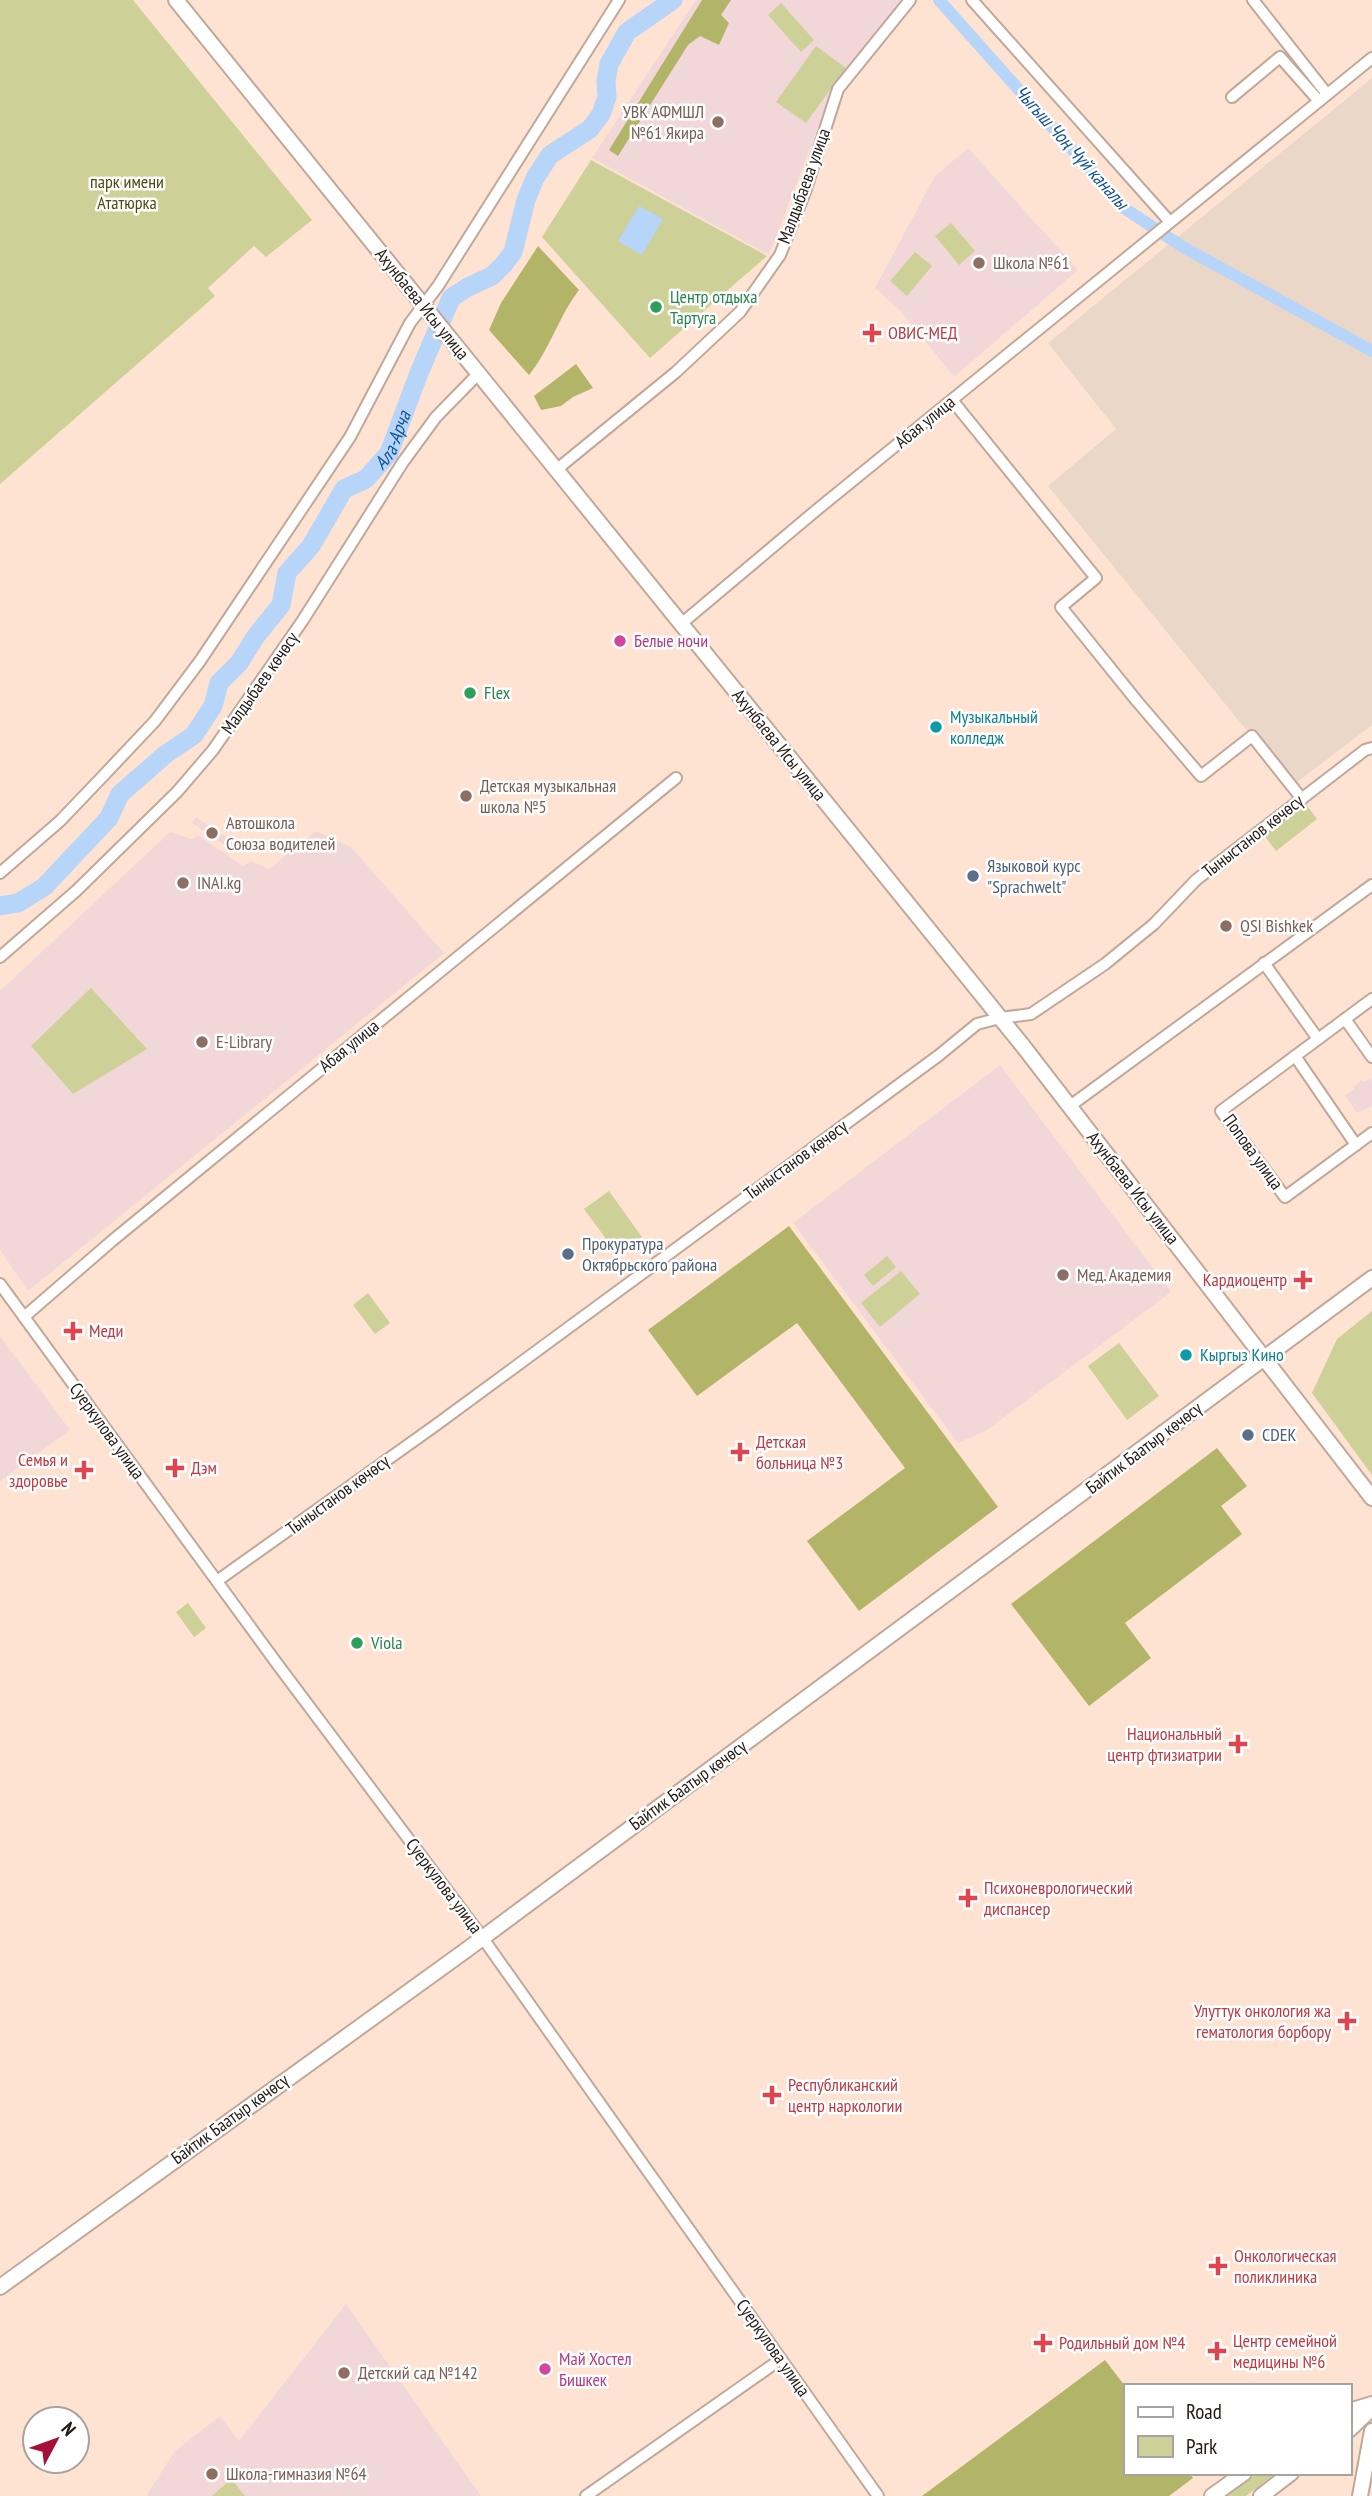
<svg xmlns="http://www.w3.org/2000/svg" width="1372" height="2496" font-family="'PT Sans Narrow',sans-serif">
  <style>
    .industrial { fill: #ead7c7 }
    .education { fill: #f2d7d9 }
    .green { fill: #cdd197 }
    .forest { fill: #b2b568 }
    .water { fill: #b7d4f9 }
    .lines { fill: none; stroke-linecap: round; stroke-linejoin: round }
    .canal { stroke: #b7d4f9; stroke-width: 12 }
    .river { stroke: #b7d4f9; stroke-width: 19 }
    .minor-casing { stroke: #c1a899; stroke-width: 14 }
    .major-casing { stroke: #c1a899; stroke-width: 18 }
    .minor { stroke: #fff; stroke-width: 10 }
    .major { stroke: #fff; stroke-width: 14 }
    .education-dot { fill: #8d6e63; stroke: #fff; stroke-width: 2.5 }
    .leisure-dot { fill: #2e9e5b; stroke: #fff; stroke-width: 2.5 }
    .health-dot { fill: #e0444e; stroke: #fff; stroke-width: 2.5 }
    .hotel-dot { fill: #d1479c; stroke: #fff; stroke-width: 2.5 }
    .culture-dot { fill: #0f9aa8; stroke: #fff; stroke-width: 2.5 }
    .service-dot { fill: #5c6f8a; stroke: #fff; stroke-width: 2.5 }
    .labels { text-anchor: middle; stroke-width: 5; stroke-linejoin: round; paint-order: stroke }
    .education-label { font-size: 18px; fill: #785e54; stroke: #fff; text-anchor: start }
    .park-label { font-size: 18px; fill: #4a4c11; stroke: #fff }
    .street-label { font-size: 18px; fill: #241a15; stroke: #fff }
    .leisure-label { font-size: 18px; fill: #27864d; stroke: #fff; text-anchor: start }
    .health-label { font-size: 18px; fill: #be3a42; stroke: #fff; text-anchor: start }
    .hotel-label { font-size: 18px; fill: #b23c85; stroke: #fff; text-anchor: start }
    .culture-label { font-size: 18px; fill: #0d838f; stroke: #fff; text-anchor: start }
    .service-label { font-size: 18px; fill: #4e5e75; stroke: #fff; text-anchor: start }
    .water-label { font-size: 19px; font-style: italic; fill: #125299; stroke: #fff }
  </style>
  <rect width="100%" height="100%" fill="#fee3d3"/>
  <polygon class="industrial" points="1372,78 1372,725 1292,786 1048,486 1116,429 1048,343"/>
  <g class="education">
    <polygon points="696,0 903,0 834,86 769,255 592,158"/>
    <polygon points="968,148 1078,270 954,377 901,311 875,288 935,176"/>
    <polygon points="196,817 233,842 229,848 192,823"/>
    <polygon points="316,831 351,847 444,953 28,1291 0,1250 0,991 170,832 192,839 198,835 243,866 251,861 269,869"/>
    <polygon points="1000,1065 1171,1292 987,1430 958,1443 793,1223"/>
    <polygon points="1370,1078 1372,1081 1372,1106 1357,1113 1345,1096 1354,1089 1353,1087 1362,1080 1364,1082"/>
    <polygon points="0,1336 70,1430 0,1481"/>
    <polygon points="346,2304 481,2496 146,2496 175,2451 220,2416 239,2441"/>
  </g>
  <g class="green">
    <polygon points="0,0 133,0 312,220 266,257 254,246 208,288 215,296 0,484"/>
    <polygon points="781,3 814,40 801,52 768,15"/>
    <polygon points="816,46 846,68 806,123 776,102"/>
    <polygon points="591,160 767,256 650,358 542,237"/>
    <polygon points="951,223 975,251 959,265 935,236"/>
    <polygon points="915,252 932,266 907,296 890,281"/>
    <polygon points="1305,803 1317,819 1276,851 1264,835"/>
    <polygon points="91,988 147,1049 73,1094 31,1046"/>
    <polygon points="609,1191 642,1237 618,1255 584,1209"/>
    <polygon points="887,1256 896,1267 873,1286 864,1275"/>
    <polygon points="901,1271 920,1294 880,1327 861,1303"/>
    <polygon points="368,1293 390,1323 375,1334 353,1305"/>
    <polygon points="1372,1311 1372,1475 1312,1393 1337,1339"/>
    <polygon points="1119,1343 1159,1396 1127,1420 1088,1366"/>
    <polygon points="188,1603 206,1628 194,1637 176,1612"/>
    <polygon points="1258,2473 1276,2473 1246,2496 1227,2496"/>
    <polygon points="231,2479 245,2496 212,2496"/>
  </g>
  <g class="forest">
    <polygon points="702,0 731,0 721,15 729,23 719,45 700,36 688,45 618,156 609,150"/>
    <path d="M538,246L579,290C559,316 550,349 529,375L489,330L501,303Z"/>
    <polygon points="576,364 593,388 573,397 561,406 541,410 534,396"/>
    <polygon points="789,1226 998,1507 859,1611 807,1541 905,1468 797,1323 697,1396 648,1330"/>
    <polygon points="1217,1448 1247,1486 1221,1506 1242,1534 1125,1623 1151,1658 1089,1706 1011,1604"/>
    <polygon points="1105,2360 1125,2386 1125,2473 1190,2473 1193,2478 1169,2496 922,2496"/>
  </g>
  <polygon class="water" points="639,206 663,219 642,255 618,241"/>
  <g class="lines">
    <polyline class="canal" points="939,0 1124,208 1183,247 1372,351"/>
    <path class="river" id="s1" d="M0,906L18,903L44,887L109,818L120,794L166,754L194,735L213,706L219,683L239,663L256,636L281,605L287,573L311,546L344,489L366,479L389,453L419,373L451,298L468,287L492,276L504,264L513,252L526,200L535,178L550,155L590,129L601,114L607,97L606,81L609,64L627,32L673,0"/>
    <g class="minor-casing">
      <g id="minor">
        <polyline points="972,0 1170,222"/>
        <polyline points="1253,0 1327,94"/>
        <polyline points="1232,97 1280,57 1319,101"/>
        <polyline points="952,400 1096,578 1061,607 1136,700 1201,776 1252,736 1302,799"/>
        <polyline points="556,470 676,372 740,312 780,255 805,192 838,89 910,0"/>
        <polyline points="681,624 819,508 1372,58"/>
        <polyline points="0,873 60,821 104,775 155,721 200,661 350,437 410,323 438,286 619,0"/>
        <polyline points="0,957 76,891 177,792 213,750 303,620 403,462 436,417 478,374"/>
        <polyline points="1264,963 1318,1039"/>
        <polyline points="1372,999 1221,1111 1285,1197 1372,1133"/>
        <polyline points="1345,1019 1372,1057"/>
        <polyline points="1295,1056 1356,1145"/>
        <polyline points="1070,1106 1372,885"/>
        <polyline points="0,1284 278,1665 482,1937 878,2496"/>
        <polyline points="24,1317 113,1240 676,778"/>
        <polyline points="217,1581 436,1425 938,1056 977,1024 1000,1018 1031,1014 1105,964 1154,924 1196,880 1365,750 1372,748"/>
        <polyline points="586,2496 781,2359"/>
      </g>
    </g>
    <g class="major-casing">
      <g id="major">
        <polyline points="176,0 1023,1046 1372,1498"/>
        <polyline points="0,2287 469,1948 1372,1278"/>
        <polyline points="1349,2411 1372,2404"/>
        <polyline points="1349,2430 1372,2408"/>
        <polyline points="1212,2496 1244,2473"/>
        <polyline points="1261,2496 1291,2473"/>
        <polyline points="1360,2496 1372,2431"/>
      </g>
    </g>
    <use href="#minor" class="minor"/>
    <use href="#major" class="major"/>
  </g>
  <g class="education-dot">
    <circle cx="718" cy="122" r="7"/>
    <circle cx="979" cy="263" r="7"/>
    <circle cx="466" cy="796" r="7"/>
    <circle cx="212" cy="833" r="7"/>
    <circle cx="183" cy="883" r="7"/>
    <circle cx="1226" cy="926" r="7"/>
    <circle cx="202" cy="1042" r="7"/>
    <circle cx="1063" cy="1275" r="7"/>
    <circle cx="344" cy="2373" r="7"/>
    <circle cx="212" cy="2474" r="7"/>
  </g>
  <g class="leisure-dot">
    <circle cx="656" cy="307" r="7"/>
    <circle cx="470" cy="693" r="7"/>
    <circle cx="357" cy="1643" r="7"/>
  </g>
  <g class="health-dot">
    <path d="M868.5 322.5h7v7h7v7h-7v7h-7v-7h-7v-7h7z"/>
    <path d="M1299.5 1269.5h7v7h7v7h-7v7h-7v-7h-7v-7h7z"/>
    <path d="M69.5 1320.5h7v7h7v7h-7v7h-7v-7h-7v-7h7z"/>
    <path d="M736.5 1441.5h7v7h7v7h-7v7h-7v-7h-7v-7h7z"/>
    <path d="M171.5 1457.5h7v7h7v7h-7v7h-7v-7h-7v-7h7z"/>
    <path d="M80.5 1459.5h7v7h7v7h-7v7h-7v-7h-7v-7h7z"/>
    <path d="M1234.5 1733.5h7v7h7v7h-7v7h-7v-7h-7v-7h7z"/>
    <path d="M964.5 1887.5h7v7h7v7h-7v7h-7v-7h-7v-7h7z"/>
    <path d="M1343.5 2010.5h7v7h7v7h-7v7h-7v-7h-7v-7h7z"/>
    <path d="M768.5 2084.5h7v7h7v7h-7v7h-7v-7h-7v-7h7z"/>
    <path d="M1214.5 2255.5h7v7h7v7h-7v7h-7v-7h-7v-7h7z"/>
    <path d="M1039.5 2332.5h7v7h7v7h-7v7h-7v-7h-7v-7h7z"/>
    <path d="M1213.5 2340.5h7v7h7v7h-7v7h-7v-7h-7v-7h7z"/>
  </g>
  <g class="hotel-dot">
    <circle cx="620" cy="641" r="7"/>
    <circle cx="545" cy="2369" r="7"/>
  </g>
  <g class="culture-dot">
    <circle cx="936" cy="727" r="7"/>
    <circle cx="1186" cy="1355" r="7"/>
  </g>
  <g class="service-dot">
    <circle cx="973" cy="876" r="7"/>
    <circle cx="568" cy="1254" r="7"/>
    <circle cx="1248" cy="1435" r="7"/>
  </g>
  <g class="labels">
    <g class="education-label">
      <text x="704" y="118" text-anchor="end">УВК АФМШЛ<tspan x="704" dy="21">№61 Якира</tspan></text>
      <text x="993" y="269">Школа №61</text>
      <text x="480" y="792">Детская музыкальная<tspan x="480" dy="21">школа №5</tspan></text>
      <text x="226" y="829">Автошкола<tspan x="226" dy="21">Союза водителей</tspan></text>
      <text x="197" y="889">INAI.kg</text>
      <text x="1240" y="932">QSI Bishkek</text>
      <text x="216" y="1048">E-Library</text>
      <text x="1077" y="1281">Мед. Академия</text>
      <text x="358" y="2379">Детский сад №142</text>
      <text x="226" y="2480">Школа-гимназия №64</text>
    </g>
    <g class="park-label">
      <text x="127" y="188">парк имени<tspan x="127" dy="21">Ататюрка</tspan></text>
    </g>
    <g class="street-label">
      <text transform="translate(804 186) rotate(-70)" y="6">Малдыбаева улица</text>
      <text transform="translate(422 304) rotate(51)" y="6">Ахунбаева Исы улица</text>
      <text transform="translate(925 422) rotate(-39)" y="6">Абая улица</text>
      <text transform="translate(260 683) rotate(-55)" y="6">Малдыбаев көчөсү</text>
      <text transform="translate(779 745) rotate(51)" y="6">Ахунбаева Исы улица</text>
      <text transform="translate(1253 836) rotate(-38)" y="6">Тыныстанов көчөсү</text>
      <text transform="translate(349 1046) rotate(-39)" y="6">Абая улица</text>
      <text transform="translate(1253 1152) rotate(54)" y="6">Попова улица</text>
      <text transform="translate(796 1160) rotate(-36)" y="6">Тыныстанов көчөсү</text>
      <text transform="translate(1133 1188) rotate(52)" y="6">Ахунбаева Исы улица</text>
      <text transform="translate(107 1431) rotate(54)" y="6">Суеркулова улица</text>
      <text transform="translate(1144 1448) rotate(-37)" y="6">Байтик Баатыр көчөсү</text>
      <text transform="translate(338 1495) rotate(-36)" y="6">Тыныстанов көчөсү</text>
      <text transform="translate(688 1785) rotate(-36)" y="6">Байтик Баатыр көчөсү</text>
      <text transform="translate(444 1886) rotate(53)" y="6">Суеркулова улица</text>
      <text transform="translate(230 2119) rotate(-36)" y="6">Байтик Баатыр көчөсү</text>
      <text transform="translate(773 2348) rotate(55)" y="6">Суеркулова улица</text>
    </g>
    <g class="leisure-label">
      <text x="670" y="303">Центр отдыха<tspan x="670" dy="21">Тартуга</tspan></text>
      <text x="484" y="699">Flex</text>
      <text x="371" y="1649">Viola</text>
    </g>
    <g class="health-label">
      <text x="888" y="339">ОВИС-МЕД</text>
      <text x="1287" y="1286" text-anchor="end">Кардиоцентр</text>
      <text x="89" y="1337">Меди</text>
      <text x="756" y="1448">Детская<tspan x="756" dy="21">больница №3</tspan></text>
      <text x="68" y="1466" text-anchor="end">Семья и<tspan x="68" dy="21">здоровье</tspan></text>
      <text x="191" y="1474">Дэм</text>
      <text x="1222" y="1740" text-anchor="end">Национальный<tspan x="1222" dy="21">центр фтизиатрии</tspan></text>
      <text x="984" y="1894">Психоневрологический<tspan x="984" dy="21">диспансер</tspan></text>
      <text x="1331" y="2017" text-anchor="end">Улуттук онкология жа<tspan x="1331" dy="21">гематология борбору</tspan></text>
      <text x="788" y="2091">Республиканский<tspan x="788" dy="21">центр наркологии</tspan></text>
      <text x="1234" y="2262">Онкологическая<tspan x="1234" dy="21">поликлиника</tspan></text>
      <text x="1233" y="2347">Центр семейной<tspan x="1233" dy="21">медицины №6</tspan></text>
      <text x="1059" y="2349">Родильный дом №4</text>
    </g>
    <g class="hotel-label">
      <text x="634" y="647">Белые ночи</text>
      <text x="559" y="2365">Май Хостел<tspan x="559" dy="21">Бишкек</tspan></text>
    </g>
    <g class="culture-label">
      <text x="950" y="723">Музыкальный<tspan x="950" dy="21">колледж</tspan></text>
      <text x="1200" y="1361">Кыргыз Кино</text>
    </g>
    <g class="service-label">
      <text x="987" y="872">Языковой курс<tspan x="987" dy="21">"Sprachwelt"</tspan></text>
      <text x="582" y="1250">Прокуратура<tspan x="582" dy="21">Октябрьского района</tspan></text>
      <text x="1262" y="1441">CDEK</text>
    </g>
    <g class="water-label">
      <text transform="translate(1072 147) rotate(48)" y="7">Чыгыш Чоң Чүй каналы</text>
      <text dy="7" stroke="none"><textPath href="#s1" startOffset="630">Ала-Арча</textPath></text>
    </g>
  </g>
  <rect x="1124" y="2384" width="228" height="91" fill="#ffffff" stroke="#a7a3a1" stroke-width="2"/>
  <rect x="1138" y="2407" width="35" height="10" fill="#ffffff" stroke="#a7a3a1" stroke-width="2"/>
  <text x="1186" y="2419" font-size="21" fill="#241a15">Road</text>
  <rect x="1138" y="2436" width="35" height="21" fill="#cdd197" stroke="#a7a3a1" stroke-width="2"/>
  <text x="1186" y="2454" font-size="21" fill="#241a15">Park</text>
  <g transform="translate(56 2440) rotate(49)"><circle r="33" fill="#ffffff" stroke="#a7a3a1" stroke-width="2"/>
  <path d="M0-5L12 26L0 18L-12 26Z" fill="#a70e38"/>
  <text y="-10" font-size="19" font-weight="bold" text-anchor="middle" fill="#241a15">N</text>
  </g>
</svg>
